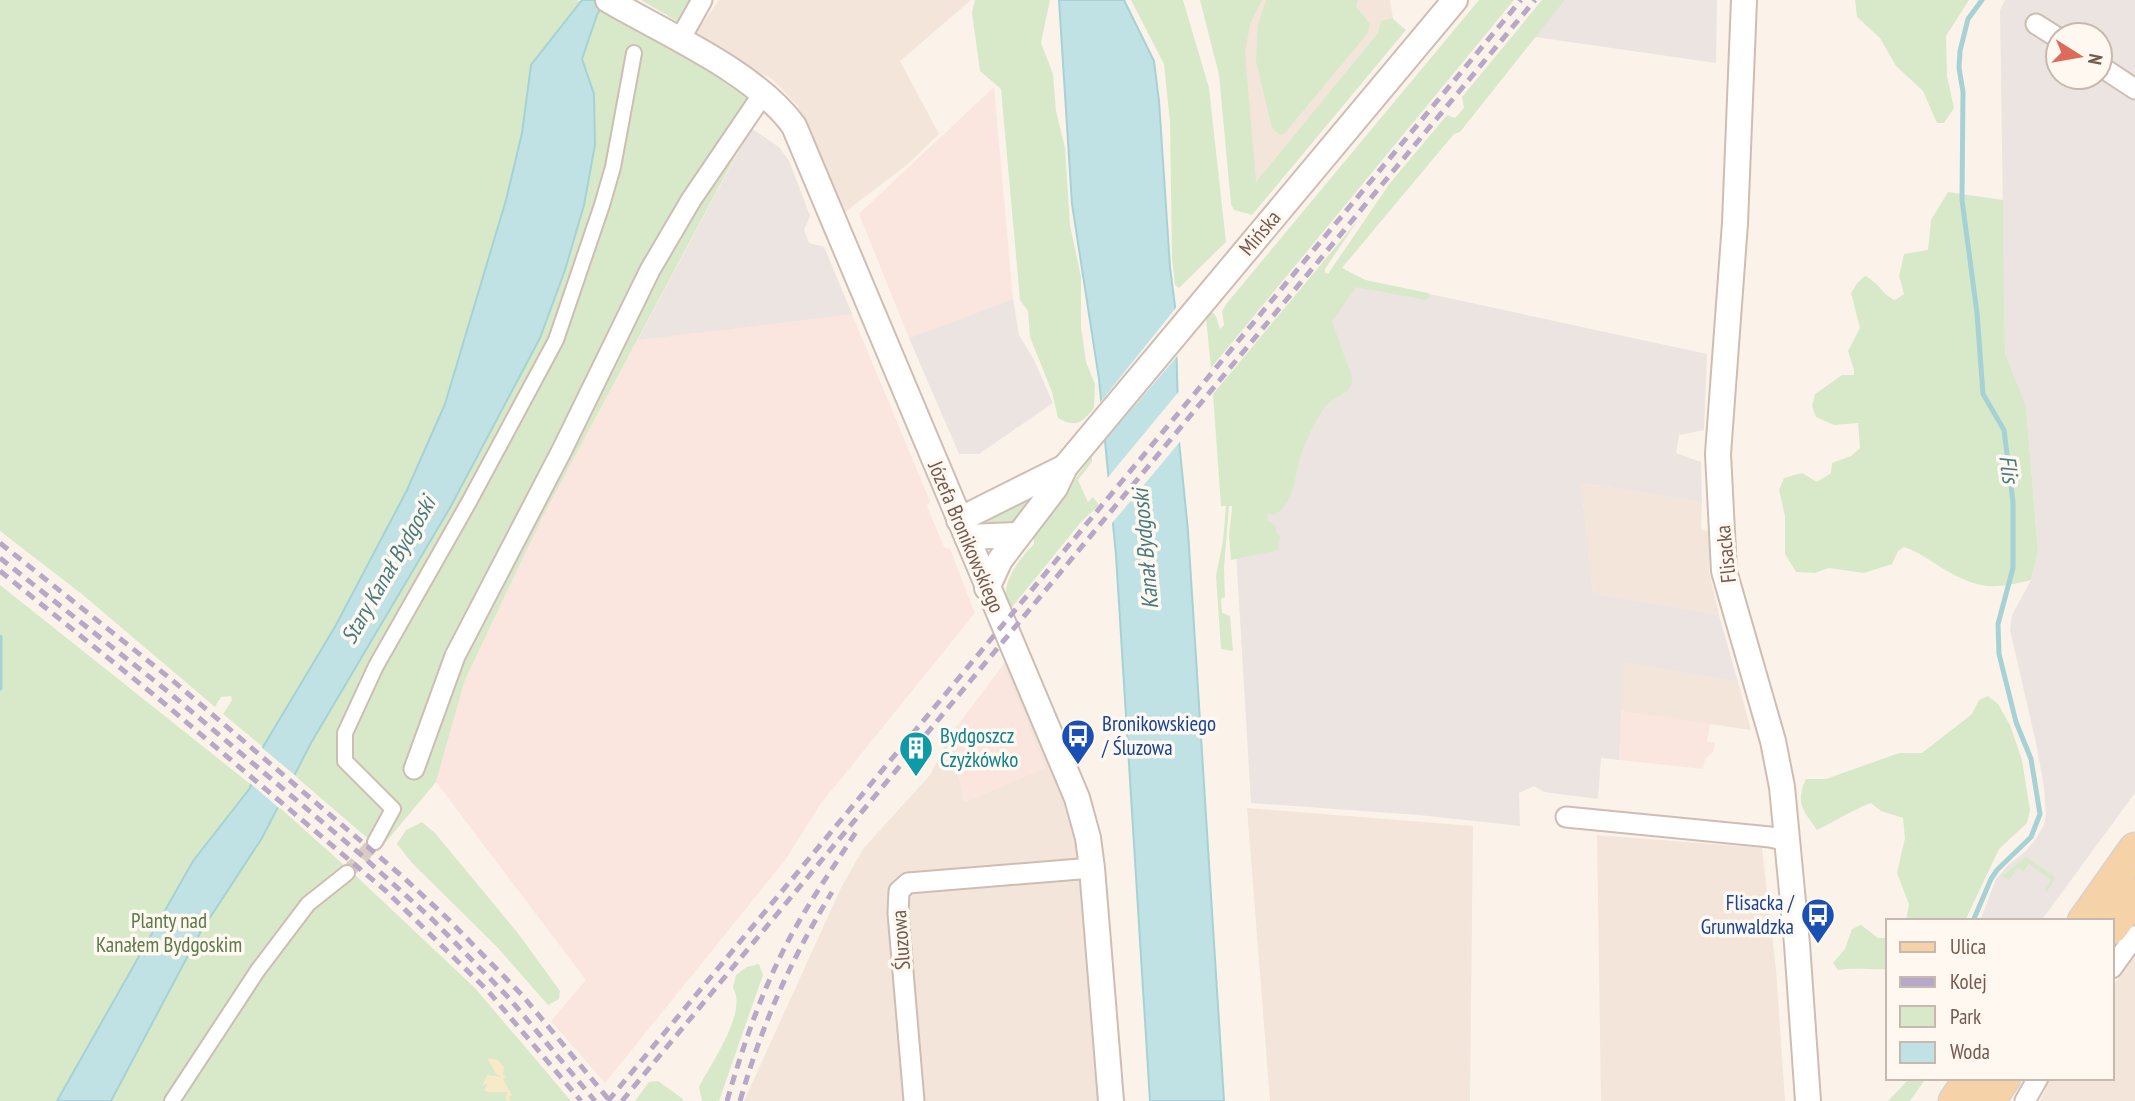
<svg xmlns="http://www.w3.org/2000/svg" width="2135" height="1101" font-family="'PT Sans Narrow',sans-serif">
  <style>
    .residential { fill: #f3e5d9 }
    .commercial { fill: #fbe5df }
    .industrial { fill: #ebe4e0; fill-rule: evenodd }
    .green { fill: #d8e9c9 }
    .sand { fill: #f8e9c8 }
    .water { fill: #c0e2e4; stroke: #a6d2d5; stroke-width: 2 }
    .pier { fill: #fbf3ea }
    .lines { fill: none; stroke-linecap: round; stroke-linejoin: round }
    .stream { stroke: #a6d2d5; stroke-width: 5 }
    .pedestrian-tunnel { stroke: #daccc3; stroke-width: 14; stroke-dasharray: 14 7; stroke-linecap: butt }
    .pedestrian-casing { stroke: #cfbdb3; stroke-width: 18 }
    .minor-casing { stroke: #cfbdb3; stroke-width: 23 }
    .tertiary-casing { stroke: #cfbdb3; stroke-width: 28 }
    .primary-casing { stroke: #d8d1ce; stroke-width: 35 }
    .pedestrian { stroke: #fff; stroke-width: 14 }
    .minor { stroke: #fff; stroke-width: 19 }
    .tertiary { stroke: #fff; stroke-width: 24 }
    .primary { stroke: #f5d2a8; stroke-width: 32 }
    .rail { stroke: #b6a8c6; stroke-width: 5; stroke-dasharray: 10 7; stroke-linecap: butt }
    .labels { text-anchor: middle; stroke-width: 7; stroke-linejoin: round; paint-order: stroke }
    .street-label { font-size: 21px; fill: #75594f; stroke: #fef8f1 }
    .transit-label { font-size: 21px; fill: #164399; stroke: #fef8f1; text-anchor: start }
    .culture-label { font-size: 21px; fill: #0d838f; stroke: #fef8f1; text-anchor: start }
    .park-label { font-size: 21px; fill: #5a7a47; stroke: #fef8f1 }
    .water-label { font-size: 23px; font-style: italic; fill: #477b7f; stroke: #fef8f1 }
  </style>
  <rect width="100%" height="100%" fill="#fbf3ea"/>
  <g class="residential">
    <polygon points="719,0 971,0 900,61 939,134 908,164 845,212 798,106 772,79 692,38"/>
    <polygon points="1219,0 1390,0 1395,31 1249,207"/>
    <polygon points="1581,483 1702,502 1701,530 1710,531 1709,572 1719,615 1593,593"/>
    <polygon points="1014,651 1077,798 1111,1101 744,1101 841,888 863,849 930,775 951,734 964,802 1045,768 1003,665"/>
    <polygon points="1623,662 1738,682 1751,730 1620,711"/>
    <polygon points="1247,808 1473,826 1470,1101 1270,1101"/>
    <polygon points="1597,835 1762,848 1776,970 1785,1101 1601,1101"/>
    <polygon points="2135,956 2135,1101 2040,1101 2051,1078 2112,1078 2112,987"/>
  </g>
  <g class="commercial">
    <polygon points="994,87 1013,299 909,338 859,214"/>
    <polygon points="751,128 780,148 789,161 810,216 804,230 809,243 824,247 930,501 927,506 944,547 950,549 975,613 819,806 786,859 605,1083 551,1021 586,980 436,782 465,680 542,518"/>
    <polygon points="1003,665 1046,768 964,802 951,734"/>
    <polygon points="1620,711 1710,723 1707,741 1715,743 1713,752 1705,759 1703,769 1619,760"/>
  </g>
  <g class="industrial">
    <polygon points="1565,0 1717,0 1716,63 1535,37"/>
    <path d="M2005,0H2135V793L2041,921H1980L1996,879L2008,865L2026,851L2035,840L2044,825L2046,814L2044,787L2036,743L2010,630L2012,615L2031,580L2038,551L2026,406L2005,353L2000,10ZM2058,35H2100V77H2058Z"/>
    <polygon points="751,128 780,148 789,161 810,216 804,230 809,243 824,247 852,314 638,340"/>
    <polygon points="1351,273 1365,280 1707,354 1704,430 1679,435 1676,453 1701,462 1702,502 1581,483 1593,593 1719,615 1738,682 1623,662 1619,760 1601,758 1598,799 1544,792 1534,786 1519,793 1520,826 1419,815 1251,803 1235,535 1266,427"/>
    <polygon points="1013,299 1019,335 1034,360 1053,403 979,454 959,454 909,338"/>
  </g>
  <g class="green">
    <polygon points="0,0 577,0 581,2 531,65 522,133 506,200 445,404 407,490 336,625 263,747 223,714 232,700 231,696 221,697 215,707 83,595 0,531"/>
    <polygon points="605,0 767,97 542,518 465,680 436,782 380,849 294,775 311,743 451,506 540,338 565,270 584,205 594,95 581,59 597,15"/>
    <polygon points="641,0 694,0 680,23"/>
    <path d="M975,0H1050L1041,43L1053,74L1056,111L1065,148L1070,225L1081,277V326L1086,362L1095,384L1094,408C1082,423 1076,428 1058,418L1052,392L1030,337L1028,311L1020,300L1001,89L980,71L972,13Z"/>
    <polygon points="1131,0 1183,0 1209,88 1226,242 1179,288 1175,285 1172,258 1170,122 1164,64"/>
    <polygon points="1200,0 1262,0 1250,24 1245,53 1256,182 1378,33 1381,21 1392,18 1406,30 1252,215 1234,210 1231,204 1219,75"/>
    <polygon points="1266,0 1358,0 1356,6 1370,24 1368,33 1284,134 1280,135 1272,128 1256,61 1258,25"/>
    <polygon points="1479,0 1514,0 1211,368 1206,318 1211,311 1216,316 1220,329 1224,325 1222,311 1227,303"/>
    <path d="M1542,0H1565L1460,132L1454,134L1342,268L1365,280L1428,293L1430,296L1426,300L1356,287L1332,322L1352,377C1352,396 1335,394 1325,407C1315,420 1308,437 1302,452C1294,474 1296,502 1274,515L1268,513L1267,520L1276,526V532L1280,536L1278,550L1231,560L1229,536L1232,508V506H1229L1224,568L1225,597L1221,599L1222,613L1230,616L1233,651L1221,649L1216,576L1223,541L1226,506H1221L1213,394L1358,220L1325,269V273L1328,274L1390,183L1447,115L1455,118L1464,108L1462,97Z"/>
    <polygon points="1855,0 1969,0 1946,36 1947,76 1954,108 1944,123 1937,123 1923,91 1896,66 1880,38 1857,17"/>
    <path d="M1948,192L2003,200L2005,353L2026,406L2038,551L2031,580C1992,590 1977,589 1942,568C1929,560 1919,552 1904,547L1898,551L1892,564L1864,573L1829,568L1815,573L1796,572L1785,554V516L1779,490L1784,478L1802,473L1817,482L1831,473L1832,463L1851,456L1860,448L1858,423L1834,425L1816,417L1812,406L1815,394L1842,375H1854V370L1848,351L1860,328L1851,293L1857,283L1865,276C1880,283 1882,295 1895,300L1904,294L1899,276L1904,254L1928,250L1931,220Z"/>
    <path d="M1092,456V462L1078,480L1088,502L1093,497L1099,505L1081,522L1008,612C999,584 1016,563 1034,544V534Z"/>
    <polygon points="1043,485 1012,527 984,526 990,517"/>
    <polygon points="0,585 278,806 355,875 475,988 571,1101 0,1101"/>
    <path d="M1988,696L1998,704L2010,725L2022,760L2030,810L2027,823L1999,849L1965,921H1906L1909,904L1897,873L1905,838L1903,818L1881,811L1871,803C1852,810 1836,821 1817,830C1803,810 1795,803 1806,779H1826L1899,753H1922L1972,714L1979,700Z"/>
    <polygon points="422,822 435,833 517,932 560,991 559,999 548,1005 498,948 412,863 397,844 406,830"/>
    <polygon points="2026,857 2055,877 2047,892 2045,890 2051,880 2029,864 2023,871 2018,868 2009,880 2002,876"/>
    <path d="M1861,925L1878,938H1888V969C1871,970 1856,967 1838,970L1833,963L1845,949L1852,929Z"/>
    <path d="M759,964L763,975L719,1101H702L699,1087C711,1063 748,1012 733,988L736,975L747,967Z"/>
    <polygon points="1910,1078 1926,1078 1910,1101 1888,1101"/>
    <polygon points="658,1081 683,1099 683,1101 635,1101 649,1082"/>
  </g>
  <polygon class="sand" points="487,1058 498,1060 504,1067 503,1074 506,1077 503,1079 512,1095 508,1098 511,1101 506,1100 507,1092 487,1092 484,1090 488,1083 482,1086 487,1075 502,1077 496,1074"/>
  <g class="water">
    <polygon points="582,0 605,0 597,15 582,59 594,94 595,145 584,205 565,270 540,338 451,506 311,743 262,838 200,933 111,1101 57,1101 193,861 250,788 263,747 336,625 407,490 445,404 506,200 522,133 531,65"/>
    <polygon points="1059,0 1124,0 1154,61 1159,101 1170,267 1175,306 1179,441 1188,531 1224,1101 1150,1101 1116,555 1099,379 1072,204"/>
  </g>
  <g class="pier">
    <polygon points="1179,304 1180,353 1101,445 1098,405"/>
    <polygon points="1181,389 1183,438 1108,528 1104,482"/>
    <polygon points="260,746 297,777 280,809 250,783"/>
  </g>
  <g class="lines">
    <g class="stream">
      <polyline points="0,637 0,688"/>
      <polyline points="1973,921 1991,879 1997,870 2031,837 2040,814 2031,759 2016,722 1999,654 1998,624 2013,568 2013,502 2004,430 1983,394 1977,313 1962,200 1963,92 1959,68 1960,51 1968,19 1982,0"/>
    </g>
    <polyline class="pedestrian-tunnel" points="347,873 375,842"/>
    <g class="pedestrian-casing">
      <g id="pedestrian">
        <polyline points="375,842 393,809 345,761 345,733 376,666 469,502 556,340 602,205 613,167 634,53"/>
        <polyline points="172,1101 258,970 308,904 347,873"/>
      </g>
    </g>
    <g class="minor-casing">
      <g id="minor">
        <polyline points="2036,24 2058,38"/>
        <polyline points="679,41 702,0"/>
        <polyline points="2100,66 2135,89"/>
        <polyline points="414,769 455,656 562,450 650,270 691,200 763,94"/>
        <polyline points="1566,817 1770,837 1787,841"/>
        <polyline points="2112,968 2135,936"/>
        <polyline points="914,1101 898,913 899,891 908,883 1092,868"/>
        <polyline points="2025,1101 2038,1078"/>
      </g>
    </g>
    <g class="tertiary-casing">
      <g id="tertiary">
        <path d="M608,0C666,34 755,72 794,126L1077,798L1088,838L1092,868L1111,1101"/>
        <polyline points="1744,0 1735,223 1718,454 1724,571 1773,741 1782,787 1797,944 1808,1101"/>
        <polyline points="959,520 1065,467"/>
        <polyline points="967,537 1017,535"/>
        <polyline points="987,588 1000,560 1055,488 1065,467 1455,0"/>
      </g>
    </g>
    <g class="primary-casing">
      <g id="primary">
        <polyline points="2084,921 2135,849"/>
        <polyline points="2112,927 2135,895"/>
        <polyline points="1955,1101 1971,1078"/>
        <polyline points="1989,1101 2004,1078"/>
      </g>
    </g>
    <use href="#pedestrian" class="pedestrian"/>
    <use href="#minor" class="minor"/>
    <use href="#tertiary" class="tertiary"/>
    <use href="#primary" class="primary"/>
    <g class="rail">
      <polyline points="0,543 172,680 403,877 448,919 522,995 610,1101"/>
      <polyline points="0,558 166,690 359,853 433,920 509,998 595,1101"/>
      <polyline points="0,571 159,699 386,891 488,991 581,1101"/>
      <polyline points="608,1101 1521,0"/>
      <polyline points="622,1101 1535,0"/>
      <path d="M727,1101C742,1049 759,999 783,951C804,909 831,871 856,832"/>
      <path d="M740,1101C763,1022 789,963 832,892"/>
    </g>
  </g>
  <defs>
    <g id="bus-pin" transform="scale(1.75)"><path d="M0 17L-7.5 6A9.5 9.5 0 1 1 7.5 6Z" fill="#1a4fb4" stroke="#fef8f1"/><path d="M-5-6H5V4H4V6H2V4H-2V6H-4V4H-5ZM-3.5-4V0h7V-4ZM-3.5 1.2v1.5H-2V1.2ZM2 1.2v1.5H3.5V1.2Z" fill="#fff"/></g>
    <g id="building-pin" transform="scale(1.75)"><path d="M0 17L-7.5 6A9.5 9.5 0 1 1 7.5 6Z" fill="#0f9aa8" stroke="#fef8f1"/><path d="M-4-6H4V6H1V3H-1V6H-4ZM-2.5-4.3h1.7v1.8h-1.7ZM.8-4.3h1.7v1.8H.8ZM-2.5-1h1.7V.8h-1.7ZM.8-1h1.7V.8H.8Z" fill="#fff"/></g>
  </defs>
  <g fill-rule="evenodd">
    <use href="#bus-pin" x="1078" y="736"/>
    <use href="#building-pin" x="916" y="748"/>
    <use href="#bus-pin" x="1818" y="915"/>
  </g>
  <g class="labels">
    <g class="street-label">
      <text transform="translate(1260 233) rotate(-50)" y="7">Mińska</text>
      <text transform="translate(966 537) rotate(67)" y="7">Józefa Bronikowskiego</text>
      <text transform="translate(1726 554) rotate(-96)" y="7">Flisacka</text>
      <text transform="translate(901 940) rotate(-94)" y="7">Śluzowa</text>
    </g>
    <g class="transit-label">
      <text x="1102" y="731">Bronikowskiego<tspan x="1102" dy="24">/ Śluzowa</tspan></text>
      <text x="1794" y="910" text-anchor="end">Flisacka /<tspan x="1794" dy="24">Grunwaldzka</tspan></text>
    </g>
    <g class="culture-label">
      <text x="940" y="743">Bydgoszcz<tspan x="940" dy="24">Czyżkówko</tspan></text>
    </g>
    <g class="park-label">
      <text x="169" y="928">Planty nad<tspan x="169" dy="24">Kanałem Bydgoskim</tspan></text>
    </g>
    <g class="water-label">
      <text transform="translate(2009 469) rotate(82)" y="8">Flis</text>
      <text transform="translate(1145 549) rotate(-95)" y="8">Kanał Bydgoski</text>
      <text transform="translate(388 570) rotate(-60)" y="8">Stary Kanał Bydgoski</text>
    </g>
  </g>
  <rect x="1886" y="919" width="228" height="161" fill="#fef8f1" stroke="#c7b8b0" stroke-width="2"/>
  <rect x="1900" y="942" width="35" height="10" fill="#f5d2a8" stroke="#c7b8b0" stroke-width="2"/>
  <text x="1950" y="954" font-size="21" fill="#75594f">Ulica</text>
  <rect x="1900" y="977" width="35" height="10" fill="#b6a8c6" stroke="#c7b8b0" stroke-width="2"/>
  <text x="1950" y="989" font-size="21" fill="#75594f">Kolej</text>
  <rect x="1900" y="1006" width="35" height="21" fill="#d8e9c9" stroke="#c7b8b0" stroke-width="2"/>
  <text x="1950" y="1024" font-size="21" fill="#75594f">Park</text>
  <rect x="1900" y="1042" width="35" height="21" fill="#c0e2e4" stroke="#c7b8b0" stroke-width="2"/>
  <text x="1950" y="1059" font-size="21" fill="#75594f">Woda</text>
  <g transform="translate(2079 56) rotate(101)"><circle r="33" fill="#fef8f1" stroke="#c7b8b0" stroke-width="2"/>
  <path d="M0-5L12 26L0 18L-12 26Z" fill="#dc6b59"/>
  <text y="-10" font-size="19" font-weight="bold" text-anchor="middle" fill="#75594f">N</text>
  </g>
</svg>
